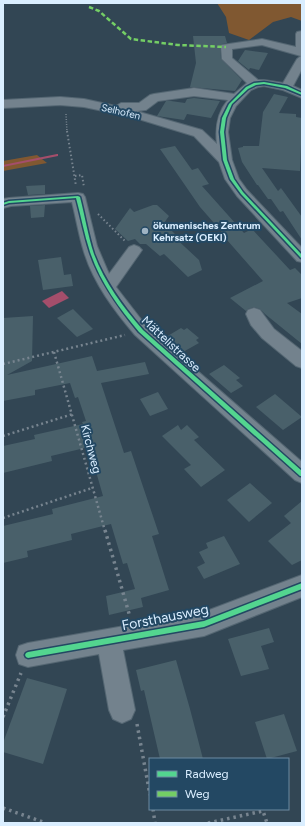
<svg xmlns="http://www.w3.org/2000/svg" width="305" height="826" font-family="Figtree,sans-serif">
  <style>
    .green { fill: #805831 }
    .water { fill: #a44e6b }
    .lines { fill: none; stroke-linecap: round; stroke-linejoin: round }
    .stream { fill: #a44e6b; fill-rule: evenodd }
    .building { fill: #49606a }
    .minor-casing { stroke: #546672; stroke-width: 2 }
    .path-far3 { stroke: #77848f; stroke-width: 1.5; stroke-dasharray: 1 1.5; stroke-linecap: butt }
    .path-far2 { stroke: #77848f; stroke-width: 2; stroke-dasharray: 1.5 2.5; stroke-linecap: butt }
    .path-far1 { stroke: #77848f; stroke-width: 2.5; stroke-dasharray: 2 3; stroke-linecap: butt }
    .path { stroke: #77848f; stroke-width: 3.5; stroke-dasharray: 2.5 4; stroke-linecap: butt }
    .minor { fill: #73828d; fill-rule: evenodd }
    .quiet { stroke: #74ce65; stroke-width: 2.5; stroke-dasharray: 4.5 2.5; stroke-linecap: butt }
    .cycleway-casing { stroke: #234863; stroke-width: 3 }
    .cycleway { fill: #53d58f; fill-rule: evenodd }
    .poi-dot { fill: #9fb3c3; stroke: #234863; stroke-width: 1.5 }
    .labels { text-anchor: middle; stroke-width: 4; stroke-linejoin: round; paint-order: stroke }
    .far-street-label { font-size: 10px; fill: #daeeff; stroke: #234863 }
    .far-poi-label { font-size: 10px; font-weight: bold; fill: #daeeff; stroke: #234863; text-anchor: start }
    .street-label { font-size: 12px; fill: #daeeff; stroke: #234863 }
    .near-street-label { font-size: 14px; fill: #daeeff; stroke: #234863 }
  </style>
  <rect width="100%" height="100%" fill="#324654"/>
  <g class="green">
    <polygon points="217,3 300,3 302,4 302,21 291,17 273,22 249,40 229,33 226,17"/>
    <polygon points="37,155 47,163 3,171 3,181 3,161"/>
  </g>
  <polygon class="water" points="62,291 69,298 49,308 42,301"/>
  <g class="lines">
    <polygon class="stream" points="57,154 58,154 58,156 3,167 3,165"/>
  </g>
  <g class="building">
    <polygon points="193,36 225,36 227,43 222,44 220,46 221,59 242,80 235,91 190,87 196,63"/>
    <polygon points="245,50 268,53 259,70 250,68 249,70 238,61"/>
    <polygon points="274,94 288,97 279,113 296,114 296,117 302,118 300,171 262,168 278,191 281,188 302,217 302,240 283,211 280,212 271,199 268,199 258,185 257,185 242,162 238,148 243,147 243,146 259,146 263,112"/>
    <polygon points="194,98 220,101 211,118 187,114 184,120 157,116 166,101 171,101 185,103 187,99"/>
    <polygon points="175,146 192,170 198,168 209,184 202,186 244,233 252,229 290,270 295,268 302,275 302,298 287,303 302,314 302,344 265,314 260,309 254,307 248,309 246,311 230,298 263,281 227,240 228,239 200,207 160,149"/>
    <polygon points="45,185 45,194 28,195 26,186"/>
    <polygon points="45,205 44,217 31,218 30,206"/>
    <polygon points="153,205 157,205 169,216 164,223 175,234 172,235 199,260 202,270 188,277 164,254 160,256 146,244 140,244 135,239 128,241 115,229 130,208 134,212"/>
    <polygon points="61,257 64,275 71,274 73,286 43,290 38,260"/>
    <polygon points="73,309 93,329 77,337 57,318"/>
    <polygon points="33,316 32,361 7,375 92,356 97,371 145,362 149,374 101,383 124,453 131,451 159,534 152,536 169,590 141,598 143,607 109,615 106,596 135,589 127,563 123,564 111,524 71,534 72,540 27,551 28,557 3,563 3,526 53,514 52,509 103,496 89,447 51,456 52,461 3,473 3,446 35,439 34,435 83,424 82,422 86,421 78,397 75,398 70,383 35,390 35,395 3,401 3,318"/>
    <polygon points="181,328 184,330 187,328 199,338 196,340 199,343 183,352 166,337"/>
    <polygon points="224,365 240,378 236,380 243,386 231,393 209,374"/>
    <polygon points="158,392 168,409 150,416 140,399"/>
    <polygon points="275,394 302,417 283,430 256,407"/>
    <polygon points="178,425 181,430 187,425 199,437 194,440 225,470 201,487 184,469 191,465 162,436"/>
    <polygon points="250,483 272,503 249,522 227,500"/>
    <polygon points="302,501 302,560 292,565 268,541 291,523 284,516"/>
    <polygon points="224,536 240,564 204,579 197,567 205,563 199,552 208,548 206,543"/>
    <polygon points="269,628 274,642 261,646 269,669 241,676 228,639"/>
    <polygon points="176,660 190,709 203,759 160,759 144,690 141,691 136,670"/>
    <polygon points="27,678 67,689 43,764 3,752 3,743"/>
    <polygon points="284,714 297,751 267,759 255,722"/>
  </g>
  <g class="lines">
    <g class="minor-casing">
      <g id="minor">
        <path d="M302,31V69L293,86L302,90V98L283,90L264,86L258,87L251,90L236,106L230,118L228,132L232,160L239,179L247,190L302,248V262L297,261L237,196L225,179L219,162L194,136L132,117L84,107L60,105L3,108V100L60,97L84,99L116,106L121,103H139L150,95L154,94L194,88L234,94L247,83L222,59L221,47L222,45L262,39L296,47V34L297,32ZM262,45L301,56L297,59L283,83L264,80H258L232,58V49ZM194,96L228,100C217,113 215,128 217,144L202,130L136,111L146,110L158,101Z"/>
        <path d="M78,193L83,194L85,197L97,246L109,274L129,247L134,245L139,247L142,250L116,287L147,327L302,462V483L295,480L135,335C114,310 94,284 84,252C79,236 76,218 72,202L11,206L3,208V199L9,198Z"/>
        <polygon points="254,308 260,310 274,329 302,351 302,368 296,366 262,338 251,325 246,314 248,310"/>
        <polygon points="302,575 302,597 204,636 123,650 135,710 131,719 122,723 113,719 109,710 99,654 28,667 19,664 16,655 19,646 28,643 204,612"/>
      </g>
    </g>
    <polyline class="path-far3" points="66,114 67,132"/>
    <g class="path-far2">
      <polyline points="67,131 76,186"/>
      <polyline points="75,176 82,175 84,187"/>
      <polyline points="98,214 125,241"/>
    </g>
    <g class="path-far1">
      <polyline points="54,352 105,531"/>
      <polyline points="3,364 125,335"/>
      <polyline points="3,436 73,414"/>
      <polyline points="3,518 92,488"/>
    </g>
    <g class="path">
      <polyline points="105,530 130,617"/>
      <polyline points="3,717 21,673"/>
      <polyline points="137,724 150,795"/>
      <polyline points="3,808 46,823"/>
      <polyline points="153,809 155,823"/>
      <polyline points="208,823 263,811 267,823"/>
    </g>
    <use href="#minor" class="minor"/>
    <polyline class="quiet" points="89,7 99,11 131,39 178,45 226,47"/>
    <g class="cycleway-casing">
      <g id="cycleway">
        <polygon points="264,82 287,86 302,93 302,95 285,88 264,84 256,85 248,89 232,104 226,118 224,132 227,160 234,179 243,192 302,255 302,258 301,258 241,194 230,179 223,160 220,132 222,118 229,104 246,87 254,83"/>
        <path d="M78,196L80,197C85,216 88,236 94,254C105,283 123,307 143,330L302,471V476H300L139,332C119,308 100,282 90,252C84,234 81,216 76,198L9,203L3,205V203L9,201Z"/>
        <polygon points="302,583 302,589 204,627 28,658 26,657 25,655 26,653 28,652 204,621"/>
      </g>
    </g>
    <use href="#cycleway" class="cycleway"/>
  </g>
  <circle class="poi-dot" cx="145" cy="231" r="4"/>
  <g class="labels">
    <g class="far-street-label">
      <text transform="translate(121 111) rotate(13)" y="4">Selhofen</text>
    </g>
    <g class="far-poi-label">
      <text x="153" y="229">ökumenisches Zentrum<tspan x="153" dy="12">Kehrsatz (OEKI)</tspan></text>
    </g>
    <g class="street-label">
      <text transform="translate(171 344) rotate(43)" y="4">Mättelistrasse</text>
      <text transform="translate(91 449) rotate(75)" y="4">Kirchweg</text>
    </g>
    <g class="near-street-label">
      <text transform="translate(165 617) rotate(-11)" y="5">Forsthausweg</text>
    </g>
  </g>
  <rect width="305" height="826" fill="none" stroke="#daeeff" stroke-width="8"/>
  <rect x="149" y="758" width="140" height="52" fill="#234863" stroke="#6c8aa1"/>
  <rect x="157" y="771" width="20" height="6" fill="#53d58f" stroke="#6c8aa1"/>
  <text x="185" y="778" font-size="12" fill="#daeeff">Radweg</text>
  <rect x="157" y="791" width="20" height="6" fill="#74ce65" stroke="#6c8aa1"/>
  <text x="185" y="798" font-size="12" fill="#daeeff">Weg</text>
</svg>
